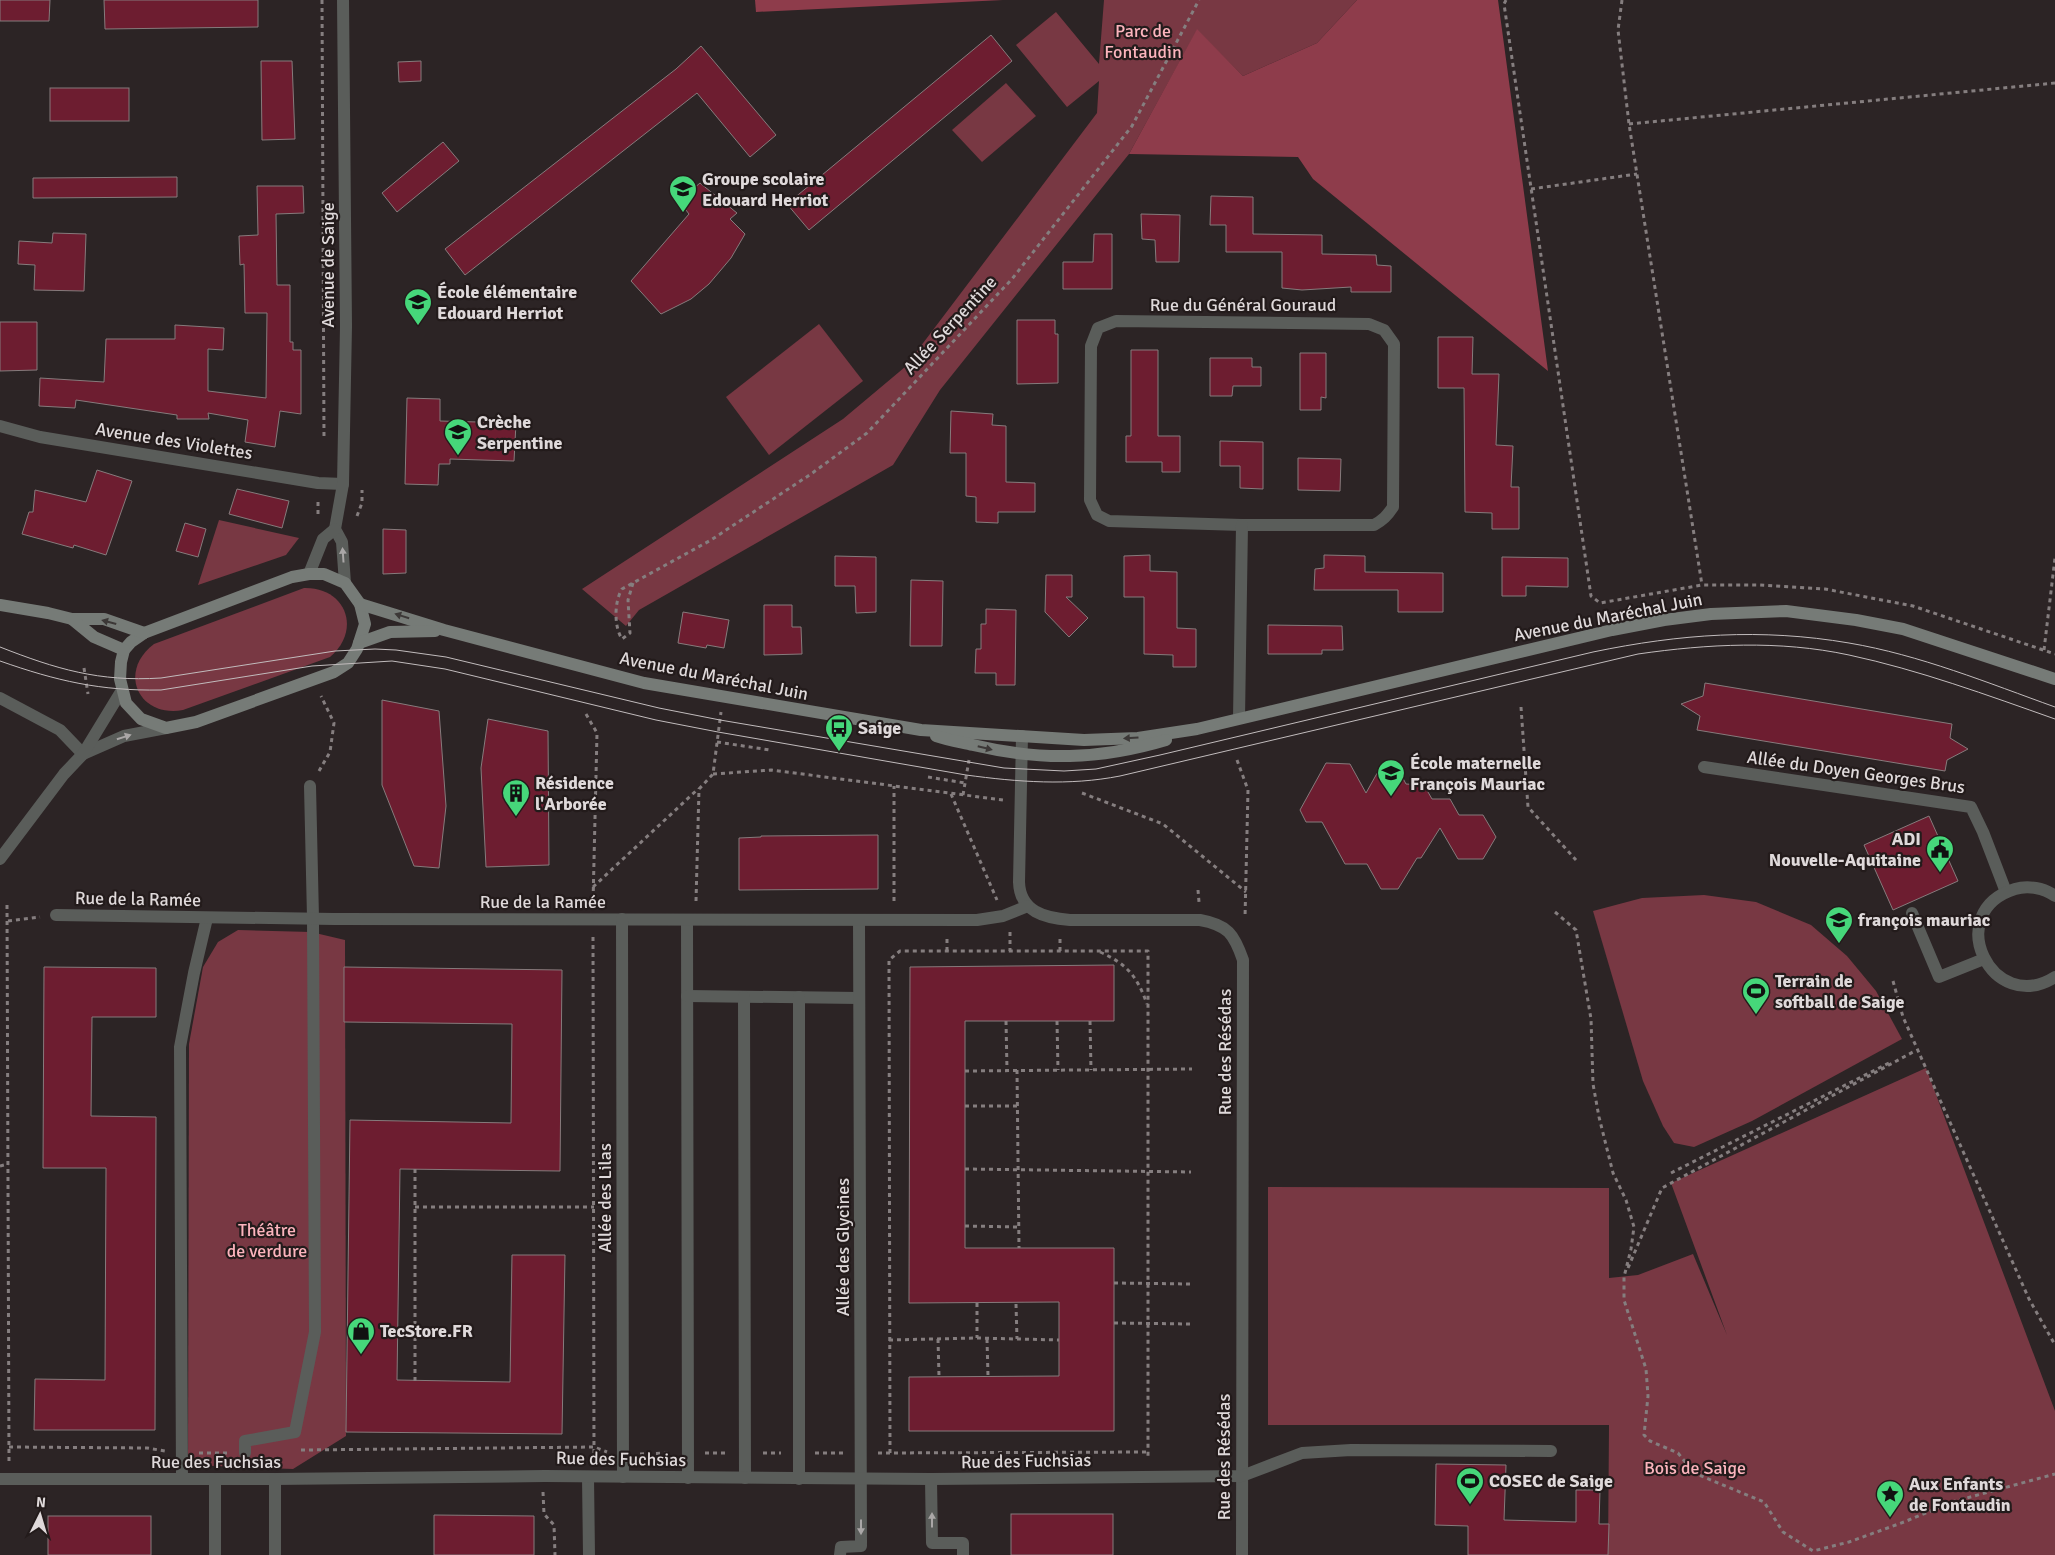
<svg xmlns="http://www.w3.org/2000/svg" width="2055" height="1555" font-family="Signika,sans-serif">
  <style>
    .green { fill: #783843 }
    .forest { fill: #8e3c4b }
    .building { fill: #6d1d30; stroke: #867b7c }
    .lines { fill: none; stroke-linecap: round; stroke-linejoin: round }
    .path { stroke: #857e7f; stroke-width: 3; stroke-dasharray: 4 4; stroke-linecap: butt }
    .service { stroke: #5a5d5a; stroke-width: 12 }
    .minor { stroke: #5a5d5a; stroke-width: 12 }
    .tertiary { stroke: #5a5d5a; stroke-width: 12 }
    .secondary { stroke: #767b77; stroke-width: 12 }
    .tram { stroke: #c2bcbd; stroke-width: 1 }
    .oneway { fill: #aaa7a7 }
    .oneway2 { fill: #3c3837 }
    .labels { text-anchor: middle; stroke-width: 4.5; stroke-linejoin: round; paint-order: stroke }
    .park-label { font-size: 18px; fill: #fcb4bd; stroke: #231b1b }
    .poi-label { font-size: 18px; font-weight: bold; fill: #dfd9da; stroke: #231b1b; text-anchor: start }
    .street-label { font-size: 18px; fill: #dfd9da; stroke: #231b1b }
  </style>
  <rect width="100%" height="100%" fill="#2c2425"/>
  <g class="green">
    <polygon points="1104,0 1357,0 1317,43 1243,76 1197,30 1129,154 940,390 893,465 639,610 626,626 582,589 843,419 905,367 1097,113 1099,81 1067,107 1016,45 1056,12 1099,64"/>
    <polygon points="1006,83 1036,116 982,162 952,130"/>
    <polygon points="819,324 863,381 769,455 726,397"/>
    <polygon points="219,520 299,538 286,555 198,585"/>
    <path d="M304,588C346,587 362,630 330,657L183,710C139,718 117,672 154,644Z"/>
    <polygon points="1704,895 1756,902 1811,925 1847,956 1876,991 1902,1039 1752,1121 1694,1147 1674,1143 1663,1126 1643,1081 1593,911 1642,898"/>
    <polygon points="238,930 311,932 345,940 346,1436 293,1469 188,1465 189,1044 203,967 218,942"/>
    <polygon points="1926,1068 2055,1411 2055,1555 1608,1555 1609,1425 1268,1425 1268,1187 1609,1188 1609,1278 1638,1275 1693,1254 1727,1335 1671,1183"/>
  </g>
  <g class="forest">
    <polygon points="755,0 1003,0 756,12"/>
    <polygon points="1357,0 1498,0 1548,371 1313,179 1298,157 1129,154 1197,29 1243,76 1317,43"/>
  </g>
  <g class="building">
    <polygon points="0,0 50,0 49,21 0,21"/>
    <polygon points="104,0 258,0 258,27 105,29"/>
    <polygon points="991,35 1012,61 809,230 787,204"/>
    <polygon points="701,46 776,135 750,157 697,93 465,275 445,249 676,69"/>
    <polygon points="261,61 292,61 295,139 262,140"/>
    <polygon points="421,61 421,81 399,82 398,62"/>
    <rect x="50" y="88" width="79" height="33"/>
    <polygon points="443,142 459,161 397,212 382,193"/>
    <polygon points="177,177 177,197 33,198 33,178"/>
    <polygon points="700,183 737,213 730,219 745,234 731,258 709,284 691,299 661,314 631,281 689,214 679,201"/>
    <polygon points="257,186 303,186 304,213 276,214 277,285 290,285 290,342 293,342 293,350 301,350 301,414 280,411 275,447 245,442 248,420 208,413 209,419 177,419 177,415 76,400 75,408 39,406 40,378 104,382 106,339 175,339 175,325 224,328 223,350 208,349 208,391 266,398 267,313 245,313 244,264 240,265 239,236 258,235"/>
    <polygon points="1211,196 1253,197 1253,234 1322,235 1322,254 1376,255 1377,265 1391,266 1391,292 1351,292 1351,287 1302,290 1282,288 1282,252 1226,252 1226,225 1210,225"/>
    <polygon points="1141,214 1180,215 1179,262 1156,262 1155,240 1142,239"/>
    <polygon points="53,233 86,234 84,291 34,290 35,265 18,264 19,241 52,243"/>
    <polygon points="1094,234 1112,234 1112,289 1063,289 1063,262 1093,262"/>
    <polygon points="1017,320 1055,320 1055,334 1058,334 1058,383 1017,384"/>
    <polygon points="0,322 37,322 37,370 0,371"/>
    <polygon points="1438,337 1473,337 1472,374 1499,374 1496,445 1513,446 1511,487 1519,487 1519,529 1492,529 1492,513 1465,512 1464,388 1438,388"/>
    <polygon points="1131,350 1158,350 1158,436 1180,436 1180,472 1162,472 1162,462 1126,462 1126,436 1131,436"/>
    <polygon points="1300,353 1326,353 1326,398 1321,397 1321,410 1300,410"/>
    <polygon points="1210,358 1252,358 1252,367 1261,367 1261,386 1233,386 1232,396 1210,396"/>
    <polygon points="407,398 440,399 440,421 516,423 514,461 450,459 450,464 439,464 438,485 405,484"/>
    <polygon points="951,411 993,414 992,425 1006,426 1006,482 1035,483 1035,512 998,512 998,523 976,522 976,497 966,496 966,453 950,453"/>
    <polygon points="1220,441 1263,442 1263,489 1240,488 1240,466 1220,466"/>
    <polygon points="1298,458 1341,459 1340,491 1298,490"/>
    <polygon points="97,470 132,481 106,555 74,545 73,548 22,534 29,512 33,512 35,490 86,502"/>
    <polygon points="237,489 289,501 282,528 229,514"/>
    <polygon points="185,523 206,529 198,557 176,551"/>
    <polygon points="383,529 406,530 406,573 383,574"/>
    <polygon points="1150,555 1150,571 1177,572 1177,628 1196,629 1196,667 1173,667 1173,655 1144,654 1144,597 1124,597 1124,556"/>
    <polygon points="1324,555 1365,556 1365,572 1443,573 1443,612 1398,612 1398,590 1314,590 1315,569 1324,568"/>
    <polygon points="835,556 876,557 876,612 856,613 855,586 835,586"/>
    <polygon points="1502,557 1568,558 1568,587 1526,586 1526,596 1502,596"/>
    <polygon points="1046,575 1072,575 1072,597 1066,597 1088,618 1069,637 1045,612"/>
    <polygon points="911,580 943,581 942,646 910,646"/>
    <polygon points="764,605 792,605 792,627 801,627 802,654 764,655"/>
    <polygon points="986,609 1016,610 1015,685 996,685 996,673 975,673 976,649 981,649 981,624 986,624"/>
    <polygon points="683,612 729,620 724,648 707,645 706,648 678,643"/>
    <polygon points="1268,625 1342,626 1343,650 1322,650 1322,654 1268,654"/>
    <polygon points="1705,683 1952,724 1950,738 1968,749 1947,760 1945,771 1697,730 1700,716 1681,704 1703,696"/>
    <polygon points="382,700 439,711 446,806 439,868 414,866 382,785"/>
    <polygon points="488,719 548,731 549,865 486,867 481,768"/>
    <polygon points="1326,763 1350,764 1366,793 1380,768 1398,769 1406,784 1424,785 1432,799 1450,799 1459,815 1483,815 1496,837 1483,859 1458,859 1440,828 1421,858 1417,858 1398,889 1381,889 1367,864 1345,864 1322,822 1306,822 1300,810"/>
    <polygon points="1929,816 1958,881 1893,910 1864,845"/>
    <polygon points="878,835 878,889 739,890 739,838 761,837 761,836"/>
    <polygon points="1114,965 1114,1021 965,1021 965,1248 1114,1248 1114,1431 909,1431 909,1377 1059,1376 1059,1302 909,1303 910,967"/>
    <polygon points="44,967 156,968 156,1017 92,1017 91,1116 156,1117 155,1430 34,1430 35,1379 105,1380 106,1168 43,1168"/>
    <polygon points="344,967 562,970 560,1171 400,1169 397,1380 510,1382 512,1255 565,1255 562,1434 346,1432 350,1120 511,1123 512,1024 344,1022"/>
    <polygon points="1436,1464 1506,1465 1504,1520 1576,1522 1576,1490 1600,1490 1599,1524 1609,1524 1608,1555 1468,1555 1468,1526 1435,1525"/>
    <rect x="1011" y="1514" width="102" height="41"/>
    <polygon points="434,1515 534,1516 534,1555 434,1555"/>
    <rect x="48" y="1516" width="103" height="39"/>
  </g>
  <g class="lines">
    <g class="path">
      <polyline points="322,0 324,440"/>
      <polyline points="1506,0 1504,4 1591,596 1600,603 1702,585 1760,585 1825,589 1913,606 2055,654"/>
      <polyline points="1622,0 1618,30 1629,124 1702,585"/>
      <polyline points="1629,124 2055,83"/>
      <polyline points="1531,189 1637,174"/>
      <polyline points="318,514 318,501"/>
      <polyline points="357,516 362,503 362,490"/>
      <path d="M633,583L628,600L630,633L622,639C614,627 614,602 622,589L711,540L811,474L867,433L1012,279L1132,126L1199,0"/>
      <polyline points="2044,650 2055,558"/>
      <polyline points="84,668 88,694"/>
      <polyline points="1521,707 1528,807 1576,860"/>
      <polyline points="586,714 597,733 593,903"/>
      <polyline points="717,742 770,750"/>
      <polyline points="1237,760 1248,790 1245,918"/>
      <polyline points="319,771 330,752 334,723 321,696"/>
      <polyline points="713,774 771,770 1003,800"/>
      <polyline points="928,777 965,783"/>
      <polyline points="1082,793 1163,824 1246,892"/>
      <polyline points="951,794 997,900"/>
      <polyline points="963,795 969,760"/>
      <polyline points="593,887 698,789"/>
      <polyline points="1198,890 1199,902"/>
      <polyline points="696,901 699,789 713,774 721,712"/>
      <polyline points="894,901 894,786"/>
      <polyline points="7,905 9,1461"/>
      <polyline points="1555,912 1576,930 1591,1019 1593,1084 1599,1117 1613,1173 1626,1200 1634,1227 1631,1249 1624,1277 1624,1300 1646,1369 1648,1396 1644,1435 1650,1441 1678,1453 1694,1473 1764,1502 1783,1532 1813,1551 1849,1542 1904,1522 1952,1502 2055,1474"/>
      <polyline points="8,921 40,917"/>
      <polyline points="1010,932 1010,951"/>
      <polyline points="593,937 594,1458"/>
      <polyline points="947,951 947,937"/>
      <polyline points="1060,951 1060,938"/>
      <path d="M1100,952C1127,964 1137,976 1147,1004"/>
      <polyline points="1893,981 1903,1017 2029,1299 2055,1345"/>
      <polyline points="1006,1021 1007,1070"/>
      <polyline points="1057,1021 1058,1070"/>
      <polyline points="1090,1021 1091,1070"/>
      <polyline points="1017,1070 1019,1248"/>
      <polyline points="965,1071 1192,1069"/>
      <polyline points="965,1106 1018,1106"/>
      <polyline points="0,1166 8,1164"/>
      <polyline points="965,1169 1191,1172"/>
      <polyline points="1671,1173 1889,1063"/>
      <polyline points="415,1207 594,1207"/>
      <polyline points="965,1226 1019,1227"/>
      <polyline points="1628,1268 1662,1188 1913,1052"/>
      <polyline points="1114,1283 1191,1284"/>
      <polyline points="977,1303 977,1338"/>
      <polyline points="1016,1304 1017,1339"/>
      <polyline points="1114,1323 1191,1324"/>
      <polyline points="938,1339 939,1376"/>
      <polyline points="987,1339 988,1376"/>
      <polyline points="889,1340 977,1338 1059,1340"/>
      <polyline points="415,1381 415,1169"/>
      <polyline points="9,1447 147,1448 165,1451"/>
      <polyline points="301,1450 594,1447 607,1452"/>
      <polyline points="199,1453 228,1453"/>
      <polyline points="705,1453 729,1453"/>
      <polyline points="763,1453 781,1453"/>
      <polyline points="815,1453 844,1453"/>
      <polyline points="878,1453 1148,1452"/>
      <polyline points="890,1453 889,960 900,951 1148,951 1148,1459"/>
      <polyline points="640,1454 671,1453"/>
      <polyline points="543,1492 544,1514 554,1525 555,1555"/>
    </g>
    <g class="service">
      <polyline points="1912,913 1939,977 1984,959"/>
      <polyline points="687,920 688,1478"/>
      <polyline points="687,996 859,998"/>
      <polyline points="744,997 745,1478"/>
      <polyline points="799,997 799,1479"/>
      <polyline points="245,1453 245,1441 295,1432 315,1332 313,918 310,786"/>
      <polyline points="588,1477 589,1555"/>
      <polyline points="182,1479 180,1047 194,973 207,918"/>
      <polyline points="931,1479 932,1543 963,1543 963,1555"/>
      <polyline points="840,1555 841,1547 861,1546 859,920"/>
    </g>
    <g class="minor">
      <path d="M1116,321L1369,324L1384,330L1394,344L1393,507C1387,516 1383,520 1374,525H1242L1109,521L1097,515L1090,500L1091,346L1098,328Z"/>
      <polyline points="0,426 40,437 318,483 343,484"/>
      <polyline points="0,698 60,730 83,754"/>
      <polyline points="1239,718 1242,525"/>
      <path d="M1022,736L1019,882C1020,912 1045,918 1070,920H1200C1228,925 1234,934 1243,960L1242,1555"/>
      <polyline points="1704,767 1971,807 1983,832 2006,892"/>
      <path d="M2055,896C2044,888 2028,885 2015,889C1941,912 1992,1017 2055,977"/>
      <polyline points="56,915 334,919 977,920 1003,916 1028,906"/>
      <polyline points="622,919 623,1477"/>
      <polyline points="0,1479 275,1479 545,1476 931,1479 1242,1476 1302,1453 1351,1450 1551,1451"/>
      <polyline points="275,1479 275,1555"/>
      <polyline points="215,1555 215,1479"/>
    </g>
    <g class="tertiary">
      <polyline points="343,0 346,326 343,484 335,529 342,542 345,583"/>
      <polyline points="309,574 323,539 335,529"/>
      <polyline points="83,754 124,736 166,728"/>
      <polyline points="0,859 64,774 83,754 122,690"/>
    </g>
    <g class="secondary">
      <polygon points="309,574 324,574 345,583 360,604 365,624 357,649 348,663 334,672 196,722 166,728 141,719 126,703 120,679 121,662 124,650 131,642 144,633 292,577"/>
      <polyline points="360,604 444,630 644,683 921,730 1084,740 1138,738 1197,729 1612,630 1664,620 1711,614 1786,611 1856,620 1903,629 2055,679"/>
      <polyline points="0,605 48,613 72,619 104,619 144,633"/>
      <polyline points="72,619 94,637 124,650"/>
      <polyline points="359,643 390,632 435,631"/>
      <path d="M936,736C948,740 960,742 973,745C1041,761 1099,760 1166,740"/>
    </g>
    <g class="tram">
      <path d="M0,647C56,669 99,682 161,678L335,651L375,649L396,650L446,657L659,708L720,720L1004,768L1064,771L1096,769L1160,755L1593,652C1680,634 1761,628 1849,643C1920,655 1988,683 2055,707"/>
      <path d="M0,661C57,681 100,691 161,690L312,666L392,661L445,669L656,720L718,732L966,775C1018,782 1069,786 1120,776L1638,654C1708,644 1779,640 1849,655C1919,670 1987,695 2055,719"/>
    </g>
  </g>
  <defs><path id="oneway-solid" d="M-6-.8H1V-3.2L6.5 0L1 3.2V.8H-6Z" transform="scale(1.25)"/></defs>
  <g class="oneway">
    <use href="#oneway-solid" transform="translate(343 555) rotate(-94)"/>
    <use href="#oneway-solid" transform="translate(124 737) rotate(-18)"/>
    <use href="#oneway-solid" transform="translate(932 1520) rotate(-90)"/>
    <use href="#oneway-solid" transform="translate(861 1527) rotate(90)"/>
  </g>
  <g class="oneway2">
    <use href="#oneway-solid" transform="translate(402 616) rotate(-162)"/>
    <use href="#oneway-solid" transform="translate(109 622) rotate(-165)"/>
    <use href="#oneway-solid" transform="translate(1131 738) rotate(176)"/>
    <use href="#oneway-solid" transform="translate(985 748) rotate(14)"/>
  </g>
  <defs>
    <g id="school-pin" transform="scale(1.4375)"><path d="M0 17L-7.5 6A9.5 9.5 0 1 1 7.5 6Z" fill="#46d77a" stroke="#231b1b"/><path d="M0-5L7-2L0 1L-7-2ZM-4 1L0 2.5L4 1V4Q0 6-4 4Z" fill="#111"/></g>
    <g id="bus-pin" transform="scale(1.4375)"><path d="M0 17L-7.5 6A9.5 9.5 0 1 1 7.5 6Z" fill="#46d77a" stroke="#231b1b"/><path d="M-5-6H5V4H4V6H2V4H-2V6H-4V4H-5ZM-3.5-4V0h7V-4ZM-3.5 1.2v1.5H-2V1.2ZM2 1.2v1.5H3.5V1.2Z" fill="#111"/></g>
    <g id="building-pin" transform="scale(1.4375)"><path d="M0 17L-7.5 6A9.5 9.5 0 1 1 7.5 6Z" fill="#46d77a" stroke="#231b1b"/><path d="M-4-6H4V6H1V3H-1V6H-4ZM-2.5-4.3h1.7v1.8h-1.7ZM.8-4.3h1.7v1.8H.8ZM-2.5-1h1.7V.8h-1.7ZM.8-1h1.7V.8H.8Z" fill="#111"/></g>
    <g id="civic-pin" transform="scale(1.4375)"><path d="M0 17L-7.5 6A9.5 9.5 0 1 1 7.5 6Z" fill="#46d77a" stroke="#231b1b"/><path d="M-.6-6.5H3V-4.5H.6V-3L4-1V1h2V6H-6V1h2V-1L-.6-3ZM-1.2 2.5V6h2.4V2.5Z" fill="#111"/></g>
    <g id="stadium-pin" transform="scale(1.4375)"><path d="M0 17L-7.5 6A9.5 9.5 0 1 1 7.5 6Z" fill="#46d77a" stroke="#231b1b"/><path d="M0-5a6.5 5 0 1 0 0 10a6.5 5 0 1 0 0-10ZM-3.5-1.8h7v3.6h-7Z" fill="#111"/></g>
    <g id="shop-pin" transform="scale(1.4375)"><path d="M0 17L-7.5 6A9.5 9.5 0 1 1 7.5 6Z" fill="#46d77a" stroke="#231b1b"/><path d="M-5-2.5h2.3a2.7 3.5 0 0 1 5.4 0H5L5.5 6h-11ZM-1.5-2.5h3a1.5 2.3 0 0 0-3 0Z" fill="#111"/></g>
    <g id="sight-pin" transform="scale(1.4375)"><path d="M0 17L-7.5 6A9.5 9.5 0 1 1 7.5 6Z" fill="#46d77a" stroke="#231b1b"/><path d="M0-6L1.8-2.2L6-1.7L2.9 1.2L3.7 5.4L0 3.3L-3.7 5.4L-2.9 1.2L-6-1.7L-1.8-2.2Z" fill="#111"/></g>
  </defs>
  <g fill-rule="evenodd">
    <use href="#school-pin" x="683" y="189"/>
    <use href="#school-pin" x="418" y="302"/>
    <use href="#school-pin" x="458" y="432"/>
    <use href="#bus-pin" x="839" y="728"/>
    <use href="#school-pin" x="1391" y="773"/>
    <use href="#building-pin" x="516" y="793"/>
    <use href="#civic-pin" x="1940" y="849"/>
    <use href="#school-pin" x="1839" y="920"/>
    <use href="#stadium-pin" x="1756" y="991"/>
    <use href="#shop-pin" x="361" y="1331"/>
    <use href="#stadium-pin" x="1470" y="1481"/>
    <use href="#sight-pin" x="1890" y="1494"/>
  </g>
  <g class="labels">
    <g class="park-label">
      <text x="1143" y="37">Parc de<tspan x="1143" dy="21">Fontaudin</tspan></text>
      <text x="267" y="1236">Théâtre<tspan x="267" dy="21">de verdure</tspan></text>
      <text x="1695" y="1474">Bois de Saige</text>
    </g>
    <g class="poi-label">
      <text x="702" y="185">Groupe scolaire<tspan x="702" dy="21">Edouard Herriot</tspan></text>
      <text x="437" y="298">École élémentaire<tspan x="437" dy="21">Edouard Herriot</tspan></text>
      <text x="477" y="428">Crèche<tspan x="477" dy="21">Serpentine</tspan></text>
      <text x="858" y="734">Saige</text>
      <text x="1410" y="769">École maternelle<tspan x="1410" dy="21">François Mauriac</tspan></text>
      <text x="535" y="789">Résidence<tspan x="535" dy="21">l'Arborée</tspan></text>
      <text x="1921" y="845" text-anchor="end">ADI<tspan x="1921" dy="21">Nouvelle-Aquitaine</tspan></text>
      <text x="1858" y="926">françois mauriac</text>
      <text x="1775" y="987">Terrain de<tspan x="1775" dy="21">softball de Saige</tspan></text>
      <text x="380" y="1337">TecStore.FR</text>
      <text x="1489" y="1487">COSEC de Saige</text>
      <text x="1909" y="1490">Aux Enfants<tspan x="1909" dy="21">de Fontaudin</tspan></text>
    </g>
    <g class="street-label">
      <text transform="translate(328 265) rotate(-90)" y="6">Avenue de Saige</text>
      <text x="1243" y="311">Rue du Général Gouraud</text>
      <text transform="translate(950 325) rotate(-47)" y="6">Allée Serpentine</text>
      <text transform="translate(174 441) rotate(9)" y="6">Avenue des Violettes</text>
      <text transform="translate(1608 617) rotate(-11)" y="6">Avenue du Maréchal Juin</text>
      <text transform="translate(714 676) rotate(11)" y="6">Avenue du Maréchal Juin</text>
      <text transform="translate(1856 772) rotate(8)" y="6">Allée du Doyen Georges Brus</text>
      <text transform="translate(138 899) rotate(1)" y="6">Rue de la Ramée</text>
      <text x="543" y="908">Rue de la Ramée</text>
      <text transform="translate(1225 1052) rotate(-90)" y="6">Rue des Résédas</text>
      <text transform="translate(605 1198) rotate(-90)" y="6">Allée des Lilas</text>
      <text transform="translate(843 1247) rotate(-90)" y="6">Allée des Glycines</text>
      <text transform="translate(1224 1457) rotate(-90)" y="6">Rue des Résédas</text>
      <text transform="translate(621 1459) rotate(1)" y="6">Rue des Fuchsias</text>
      <text transform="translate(1026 1461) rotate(-1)" y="6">Rue des Fuchsias</text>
      <text x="216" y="1468">Rue des Fuchsias</text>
    </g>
  </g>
  <g transform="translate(40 1515) rotate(5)" stroke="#231b1b" stroke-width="4" paint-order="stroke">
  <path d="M0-4L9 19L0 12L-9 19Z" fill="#dfd9da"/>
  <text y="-8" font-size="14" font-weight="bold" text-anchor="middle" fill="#dfd9da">N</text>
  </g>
</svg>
